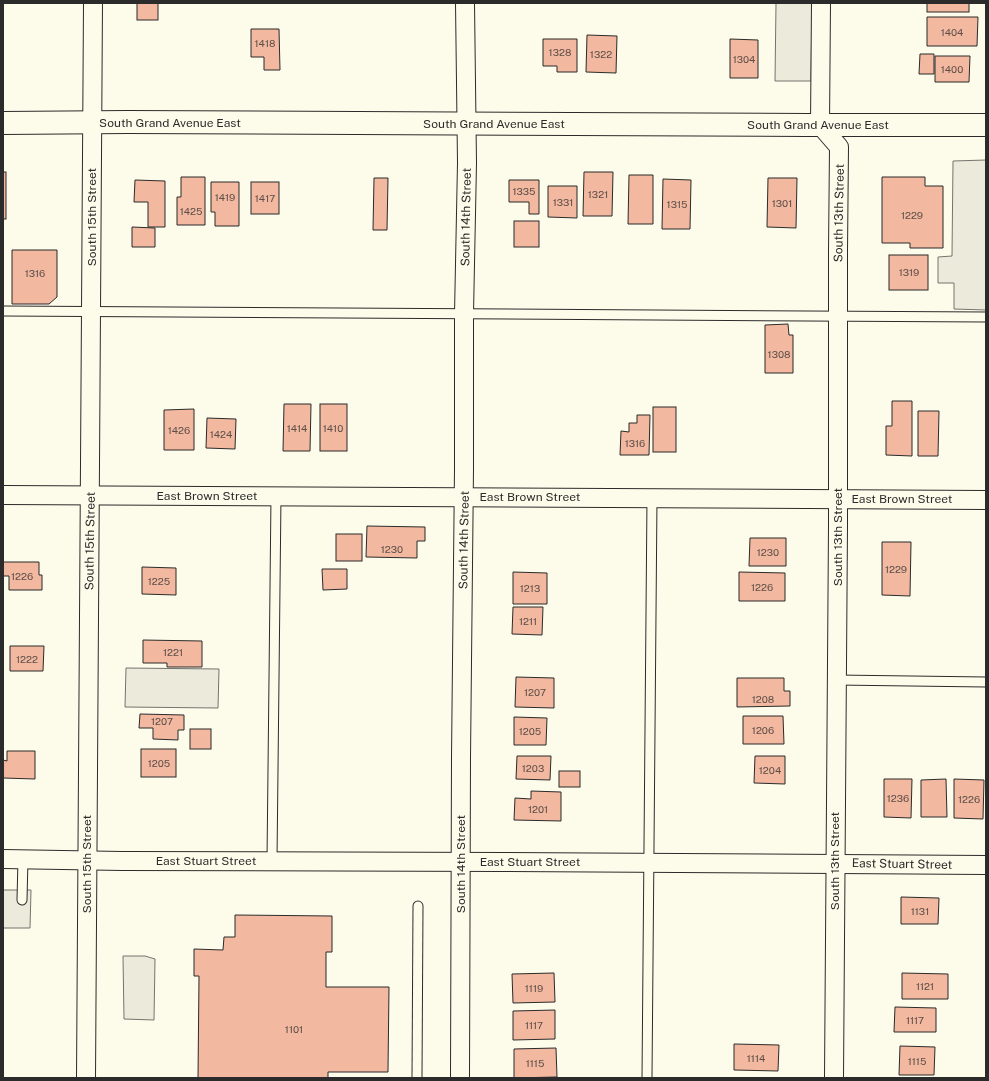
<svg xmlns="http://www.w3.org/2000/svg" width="989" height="1081" font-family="'Public Sans',sans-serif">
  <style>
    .green { fill: #ecebdb; stroke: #74746e }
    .parking { fill: #eceadb; stroke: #74746e }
    .building { fill: #f2b8a0; stroke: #2b2b2b }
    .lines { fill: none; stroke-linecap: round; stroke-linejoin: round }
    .service-casing { stroke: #2b2b2b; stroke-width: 11 }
    .minor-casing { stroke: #2b2b2b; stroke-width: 20 }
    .secondary-casing { stroke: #2b2b2b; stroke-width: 24 }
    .service { stroke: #fdfbea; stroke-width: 9 }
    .minor { stroke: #fdfbea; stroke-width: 18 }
    .secondary { stroke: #fdfbea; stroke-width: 22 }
    .labels { text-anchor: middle; stroke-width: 3; stroke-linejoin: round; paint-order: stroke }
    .number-label { font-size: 10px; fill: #5d4e48 }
    .street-label { font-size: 12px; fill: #2b2b2b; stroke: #fdfbea }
  </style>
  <rect width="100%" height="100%" fill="#fdfbea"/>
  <polygon class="green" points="123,956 145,956 155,959 154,1020 124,1019"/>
  <g class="parking">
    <polygon points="776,3 812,3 811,81 775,81"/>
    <polygon points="986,160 986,310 954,309 954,283 938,283 938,257 952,256 953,161"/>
    <polygon points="126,668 219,669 218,708 125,707"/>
    <polygon points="3,890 31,890 30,928 3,928"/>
  </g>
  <g class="building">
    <rect x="137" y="3" width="21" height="17"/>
    <rect x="927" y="3" width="42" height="9"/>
    <polygon points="927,17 978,17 977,46 927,46"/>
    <polygon points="251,29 279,29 280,70 264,70 264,57 251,57"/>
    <polygon points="587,35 617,36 616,73 586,72"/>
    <polygon points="543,39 577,39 577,72 557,72 557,66 543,66"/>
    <polygon points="730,39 758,40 758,78 730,78"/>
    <polygon points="920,54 934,54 934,74 919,74"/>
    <polygon points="935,56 970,56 969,82 935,82"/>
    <rect x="3" y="172" width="3" height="47"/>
    <polygon points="584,172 613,172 612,216 583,216"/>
    <polygon points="629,175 653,175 653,224 628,224"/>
    <polygon points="181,177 205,177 205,225 177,225 177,197 181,197"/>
    <polygon points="882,177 925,177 925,186 943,186 943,248 910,248 910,243 882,243"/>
    <polygon points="374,178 388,178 387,230 373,230"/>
    <polygon points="768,178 797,178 796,228 767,227"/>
    <polygon points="663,179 691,180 690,229 662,229"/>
    <polygon points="135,180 165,181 165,227 148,227 148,202 134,202"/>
    <polygon points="509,180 539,180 539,214 529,214 529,202 509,202"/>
    <polygon points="211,182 239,182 239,226 215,226 215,212 211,212"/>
    <rect x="251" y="182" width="28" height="32"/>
    <polygon points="548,186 577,186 577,218 548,217"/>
    <rect x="514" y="221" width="25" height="26"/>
    <polygon points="132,227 155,228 155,247 132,247"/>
    <polygon points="12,250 57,250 57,297 49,304 12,304"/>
    <rect x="889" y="255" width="39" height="35"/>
    <polygon points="788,324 789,335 793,335 793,373 765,373 765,325"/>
    <polygon points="892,401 912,401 912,456 886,455 886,426 892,426"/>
    <polygon points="284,404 311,404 310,451 283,451"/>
    <rect x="320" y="404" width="27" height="47"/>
    <rect x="653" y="407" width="23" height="45"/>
    <polygon points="194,409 194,450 164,450 164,410"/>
    <polygon points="918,411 939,411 938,456 918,456"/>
    <polygon points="637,415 650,415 649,455 620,455 621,431 629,432 629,423 637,423"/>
    <polygon points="207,418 236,419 235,449 206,448"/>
    <polygon points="367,526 425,527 425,541 417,541 417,558 366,557"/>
    <rect x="336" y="534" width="26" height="27"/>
    <polygon points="750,538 786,538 786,566 749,566"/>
    <polygon points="882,542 911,542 910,596 882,595"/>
    <polygon points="3,562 39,562 39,575 42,575 42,590 9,590 9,576 3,576"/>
    <polygon points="142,567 176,568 176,595 142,594"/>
    <polygon points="322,569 347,569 347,589 323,590"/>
    <polygon points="513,572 547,573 547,604 513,604"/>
    <polygon points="739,572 785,573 785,601 739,601"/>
    <polygon points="513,607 543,607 542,635 512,634"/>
    <polygon points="143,640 202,641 202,667 167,667 167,663 143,663"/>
    <polygon points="10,646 44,646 43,671 10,671"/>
    <polygon points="516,677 554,678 554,708 515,707"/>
    <polygon points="737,678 784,678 784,691 790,691 790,706 737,707"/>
    <polygon points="140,714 184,715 184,730 178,730 178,740 153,739 153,728 139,728"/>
    <polygon points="743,716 783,716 784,744 743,744"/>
    <polygon points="514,717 547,718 546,745 514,745"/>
    <rect x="190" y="729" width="21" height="20"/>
    <rect x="141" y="749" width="35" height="28"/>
    <polygon points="7,751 35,751 35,779 3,778 3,760 7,761"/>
    <polygon points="517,756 551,756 550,780 516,779"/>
    <polygon points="755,756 785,756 785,784 754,783"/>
    <rect x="559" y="771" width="21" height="16"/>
    <polygon points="884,779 912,779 911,818 884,817"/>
    <polygon points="946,779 947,817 921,817 921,780"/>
    <polygon points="954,779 984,780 983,819 954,818"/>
    <polygon points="531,791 561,792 561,821 514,820 515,798 531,799"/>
    <polygon points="901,897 939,898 938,924 901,924"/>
    <polygon points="235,915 332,916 332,952 326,952 326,987 389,987 388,1072 328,1072 328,1078 198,1078 199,976 194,976 194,949 223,950 224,937 235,937"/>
    <polygon points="554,973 555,1002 513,1003 512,974"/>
    <polygon points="902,973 948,974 948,999 902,999"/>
    <polygon points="895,1007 936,1008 936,1032 894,1032"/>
    <polygon points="555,1010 555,1039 513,1040 513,1011"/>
    <polygon points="734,1044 779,1045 778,1071 734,1070"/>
    <polygon points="900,1046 935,1047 934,1075 899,1075"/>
    <polygon points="556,1048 557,1077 514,1078 514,1049"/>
  </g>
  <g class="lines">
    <g class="service-casing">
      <g id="service">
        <polyline points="3,311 986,317"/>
        <polyline points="836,680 986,682"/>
        <polyline points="272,861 276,496"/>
        <polyline points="22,900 23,859"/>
        <polyline points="417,1078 418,906"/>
        <polyline points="647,1078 652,498"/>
      </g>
    </g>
    <g class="minor-casing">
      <g id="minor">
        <polyline points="821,3 820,125 839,147 838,251 838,525 834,1078"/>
        <polyline points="3,495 986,500"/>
        <polyline points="3,859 122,861 504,862 986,865"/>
        <polyline points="86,1078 93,3"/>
        <polyline points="460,1078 461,758 464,468 464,314 467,163 465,3"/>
      </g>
    </g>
    <g class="secondary-casing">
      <polyline id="secondary" points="3,123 127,122 808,125 986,125"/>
    </g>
    <use href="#service" class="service"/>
    <use href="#minor" class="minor"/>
    <use href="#secondary" class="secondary"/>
  </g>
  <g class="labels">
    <g class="number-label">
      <text x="952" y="36">1404</text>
      <text x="265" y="47">1418</text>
      <text x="560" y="56">1328</text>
      <text x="601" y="58">1322</text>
      <text x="744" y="63">1304</text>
      <text x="952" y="73">1400</text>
      <text x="524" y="195">1335</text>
      <text x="598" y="198">1321</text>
      <text x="225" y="201">1419</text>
      <text x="265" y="202">1417</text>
      <text x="563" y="206">1331</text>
      <text x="782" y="207">1301</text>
      <text x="677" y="208">1315</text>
      <text x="191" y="215">1425</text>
      <text x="912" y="219">1229</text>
      <text x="909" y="276">1319</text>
      <text x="35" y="277">1316</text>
      <text x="779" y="358">1308</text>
      <text x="297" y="432">1414</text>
      <text x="333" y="432">1410</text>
      <text x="179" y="434">1426</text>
      <text x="221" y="438">1424</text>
      <text x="635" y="447">1316</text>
      <text x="392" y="553">1230</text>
      <text x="768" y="556">1230</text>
      <text x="896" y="573">1229</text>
      <text x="22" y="580">1226</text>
      <text x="159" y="585">1225</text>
      <text x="762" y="591">1226</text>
      <text x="530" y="592">1213</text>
      <text x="528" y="625">1211</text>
      <text x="173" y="656">1221</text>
      <text x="27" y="663">1222</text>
      <text x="535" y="696">1207</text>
      <text x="763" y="703">1208</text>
      <text x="162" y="725">1207</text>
      <text x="763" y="734">1206</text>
      <text x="530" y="735">1205</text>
      <text x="159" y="767">1205</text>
      <text x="533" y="772">1203</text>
      <text x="770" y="774">1204</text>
      <text x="898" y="802">1236</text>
      <text x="969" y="803">1226</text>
      <text x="538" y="813">1201</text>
      <text x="920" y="915">1131</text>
      <text x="925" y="990">1121</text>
      <text x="534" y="992">1119</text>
      <text x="915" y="1024">1117</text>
      <text x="534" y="1029">1117</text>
      <text x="294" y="1033">1101</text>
      <text x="756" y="1062">1114</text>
      <text x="917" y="1065">1115</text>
      <text x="535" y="1067">1115</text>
    </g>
    <g class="street-label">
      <text x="170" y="127">South Grand Avenue East</text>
      <text x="494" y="128">South Grand Avenue East</text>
      <text x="818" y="129">South Grand Avenue East</text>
      <text transform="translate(839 213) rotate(-89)" y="4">South 13th Street</text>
      <text transform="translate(92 217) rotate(-90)" y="4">South 15th Street</text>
      <text transform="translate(466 217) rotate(-89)" y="4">South 14th Street</text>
      <text x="207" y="500">East Brown Street</text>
      <text x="530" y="501">East Brown Street</text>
      <text x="902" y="503">East Brown Street</text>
      <text transform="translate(838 537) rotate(-90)" y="4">South 13th Street</text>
      <text transform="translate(464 540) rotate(-89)" y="4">South 14th Street</text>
      <text transform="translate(90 541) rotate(-89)" y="4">South 15th Street</text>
      <text x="206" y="865">East Stuart Street</text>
      <text transform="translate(835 861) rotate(-90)" y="4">South 13th Street</text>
      <text x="530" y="866">East Stuart Street</text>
      <text transform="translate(87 864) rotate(-90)" y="4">South 15th Street</text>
      <text transform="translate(461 864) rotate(-90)" y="4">South 14th Street</text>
      <text transform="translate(902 864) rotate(1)" y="4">East Stuart Street</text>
    </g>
  </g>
  <rect width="989" height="1081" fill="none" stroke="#2b2b2b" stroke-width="8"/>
</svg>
